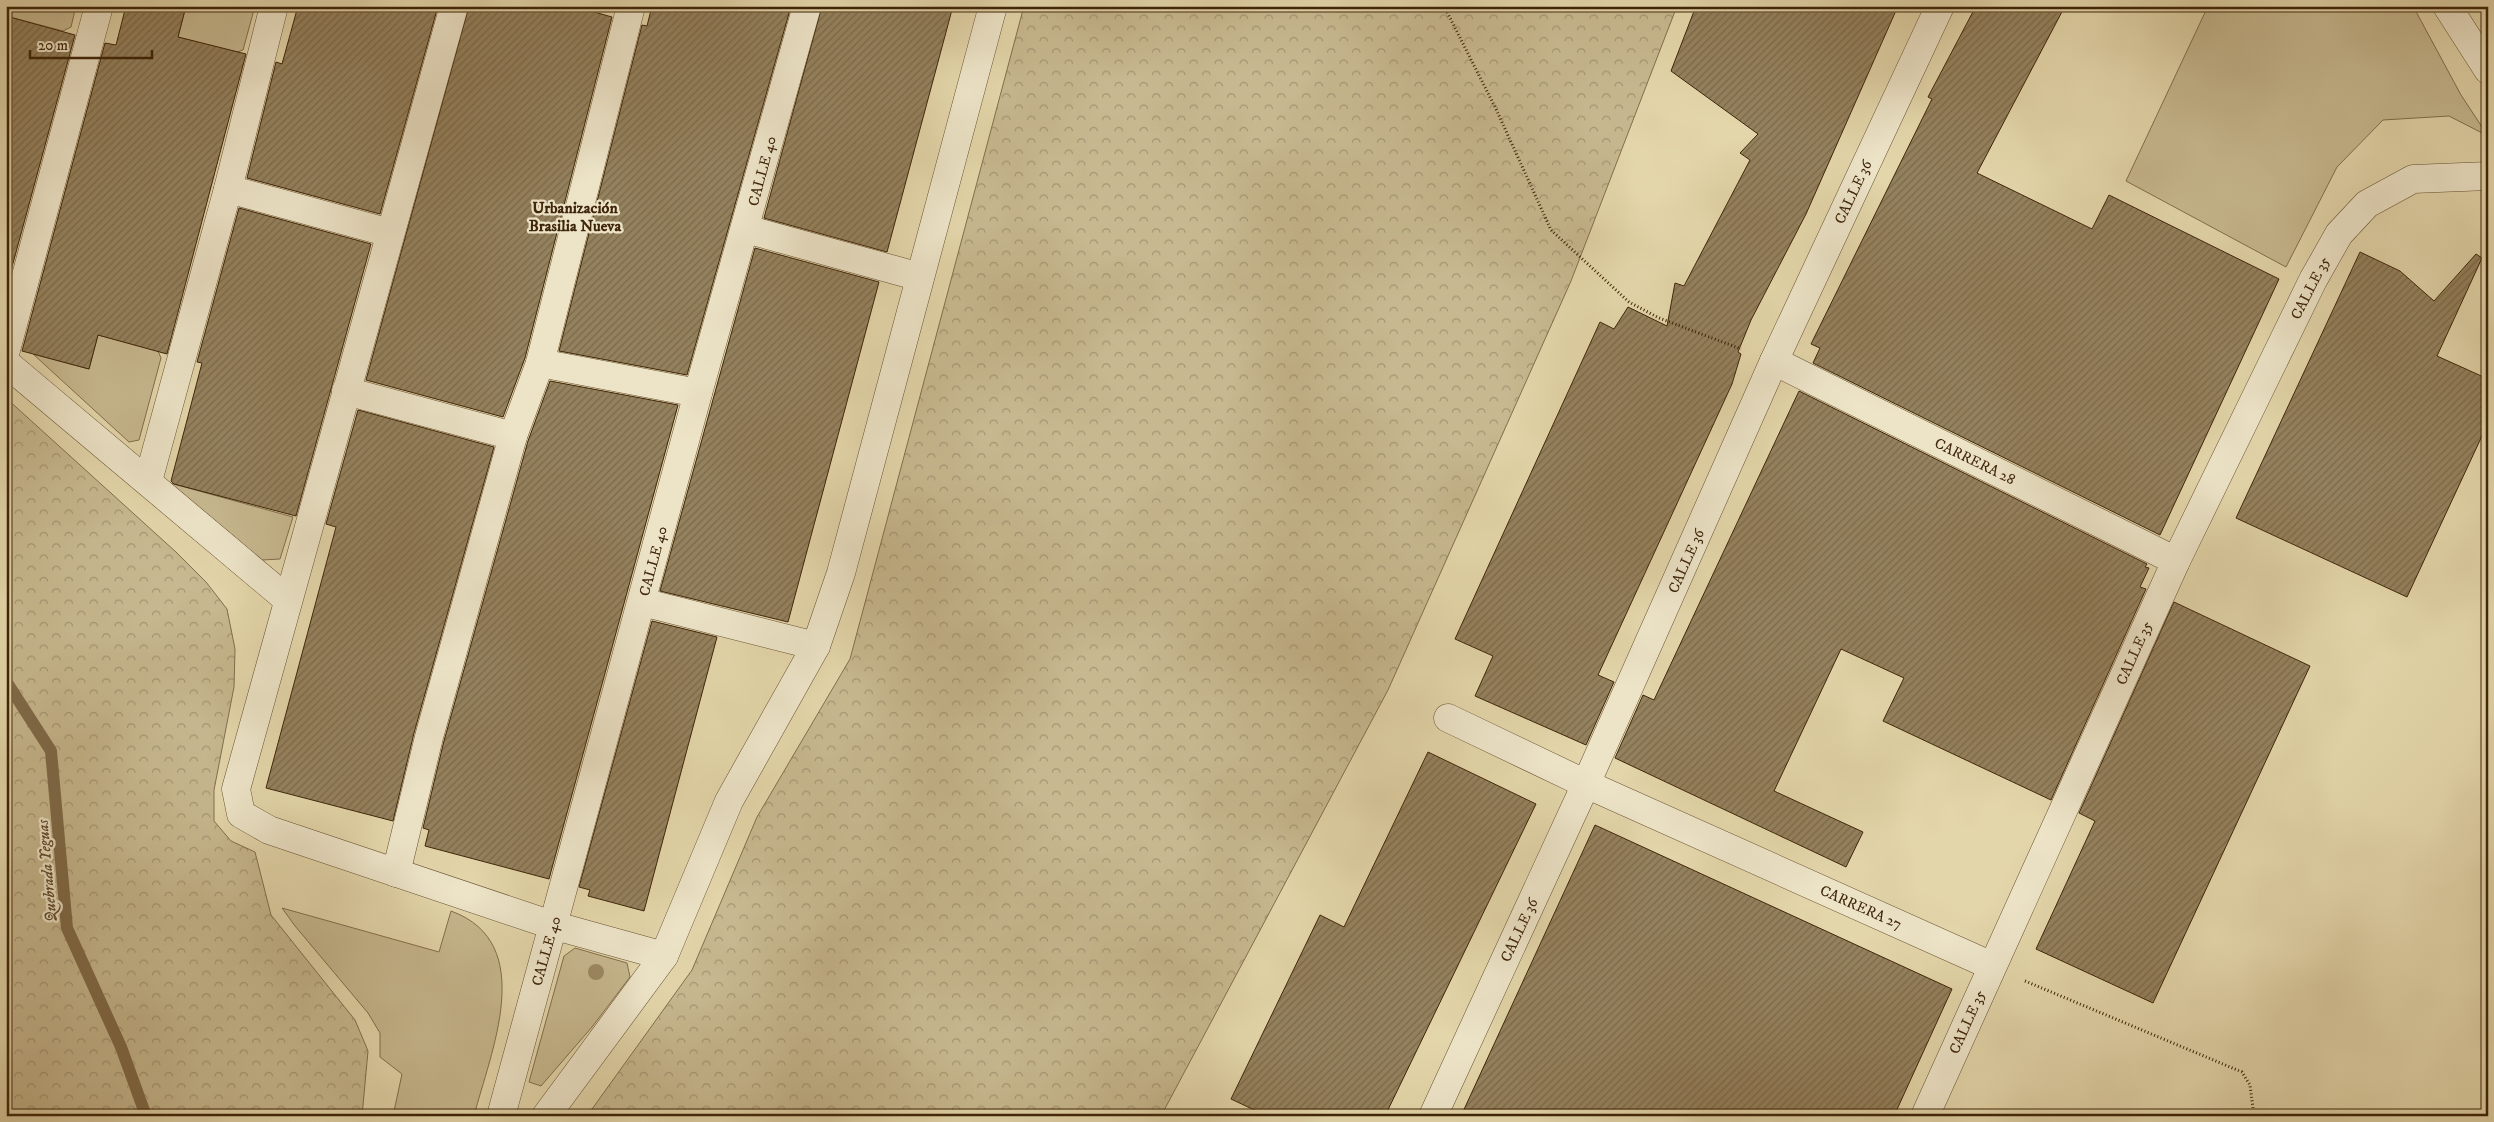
<svg xmlns="http://www.w3.org/2000/svg" width="2494" height="1122" font-family="'IM FELL DW Pica',serif">
  <style>
    .green { fill: #c7b88f; stroke: #836e4c }
    .forest { fill: url(#forest-crowns); stroke: #836e4c }
    .lines { fill: none; stroke-linecap: round; stroke-linejoin: round }
    .stream { stroke: #806b49; stroke-width: 12 }
    .building { fill: url(#building-hatch); stroke: #3f2509 }
    .street-casing { stroke: #685131; stroke-width: 29 }
    .path { stroke: #3f2509; stroke-width: 3; stroke-dasharray: 1 2.5; stroke-linecap: butt }
    .street { stroke: #ede4c8; stroke-width: 28 }
    .tree { fill: #9c8964 }
    .labels { text-anchor: middle; stroke-width: 4.5; stroke-linejoin: round; paint-order: stroke }
    .street-label { font-size: 15px; fill: #3f2509; stroke: #ede4c8 }
    .neighbourhood-label { font-size: 16px; font-weight: bold; fill: #3f2509; stroke: #ede4c8 }
    .water-label { font-size: 16px; font-style: italic; fill: #5f4829; stroke: #ede4c8 }
  </style>
  <defs>
    <pattern id="forest-crowns" width="20" height="18" patternUnits="userSpaceOnUse" patternTransform="scale(1.25)"><rect width="20" height="18" fill="#c7b88f"/><path d="M2 6a3 3 0 1 1 6 0M12 15a3 3 0 1 1 6 0" fill="none" stroke="#a39573"/></pattern>
    <pattern id="building-hatch" width="6" height="6" patternUnits="userSpaceOnUse" patternTransform="scale(1.25)"><rect width="6" height="6" fill="#94815d"/><path d="M-1 1l2-2M0 6l6-6M5 7l2-2" fill="none" stroke="#7a694b"/></pattern>
  </defs>
  <rect width="100%" height="100%" fill="#e3d6aa"/>
  <filter id="stains"><feTurbulence type="fractalNoise" baseFrequency=".004" numOctaves="4"/><feColorMatrix values="0 0 0 0 .2 0 0 0 0 .09 0 0 0 0 .02 0 0 0 .5 -.17"/></filter>
  <radialGradient id="worn" r=".72"><stop offset=".6" stop-color="#630" stop-opacity="0"/><stop offset="1" stop-color="#630" stop-opacity=".3"/></radialGradient>
  <g class="green">
    <polygon points="6,6 76,6 71,27 63,31 6,16"/>
    <polygon points="186,6 255,6 243,50 237,52 178,37"/>
    <polygon points="2208,6 2413,6 2461,95 2488,136 2449,116 2383,120 2337,167 2286,267 2126,181"/>
    <polygon points="98,335 158,351 161,358 139,440 129,442 33,354 89,369"/>
    <polygon points="170,483 293,517 280,559 262,560"/>
    <path d="M282,908L439,952L451,911C539,943 490,1053 474,1116H393L402,1074L380,1057V1033L368,1013L295,926Z"/>
    <polygon points="575,948 627,963 630,977 592,1027 541,1086 529,1082 564,956"/>
  </g>
  <g class="forest">
    <polygon points="1024,6 1677,6 1571,281 1388,690 1161,1116 587,1116 692,970 757,817 850,659"/>
    <polygon points="6,398 176,552 206,582 227,609 235,649 234,687 214,790 214,821 231,841 255,852 271,915 355,1020 368,1051 362,1116 6,1116"/>
  </g>
  <g class="lines">
    <polyline class="stream" points="6,681 51,751 67,928 121,1047 146,1116"/>
  </g>
  <g class="building">
    <polygon points="126,6 186,6 178,37 246,54 167,354 98,335 89,369 22,351 105,43 116,45"/>
    <polygon points="298,6 438,6 380,214 247,178 276,62 282,64"/>
    <polygon points="469,6 573,6 612,17 525,358 503,417 366,380"/>
    <polygon points="652,6 791,6 687,375 559,351 642,25 647,26"/>
    <polygon points="822,6 953,6 887,252 764,218"/>
    <polygon points="1696,6 1898,6 1806,214 1751,320 1738,352 1741,354 1732,384 1598,675 1614,682 1586,745 1475,696 1493,656 1455,639 1600,322 1614,329 1628,307 1667,326 1675,283 1684,286 1750,160 1740,153 1758,134 1671,71"/>
    <polygon points="1976,6 2065,6 1977,173 2092,229 2109,195 2279,279 2160,535 1813,363 1820,348 1811,344 1932,99 1928,97"/>
    <polygon points="6,16 75,35 6,289"/>
    <polygon points="239,208 371,244 296,516 174,484 171,481 202,363 197,362"/>
    <polygon points="755,248 879,282 788,622 660,591"/>
    <polygon points="2360,252 2400,271 2434,301 2476,254 2482,258 2437,356 2488,379 2488,423 2407,597 2236,518"/>
    <polygon points="550,381 678,405 549,879 425,846 429,830 423,828 444,741 528,441"/>
    <polygon points="1799,391 2147,564 2145,567 2149,568 2140,587 2146,589 2051,800 1883,721 1904,678 1841,649 1774,791 1863,832 1846,867 1615,758 1643,695 1654,700"/>
    <polygon points="358,410 494,447 414,733 393,821 266,788 336,527 326,524"/>
    <polygon points="2174,602 2310,666 2153,1003 2036,949 2095,821 2079,813"/>
    <polygon points="652,621 717,637 644,911 588,896 590,890 579,887"/>
    <polygon points="1428,752 1536,804 1385,1116 1267,1116 1231,1099 1320,915 1344,927"/>
    <polygon points="1595,825 1952,989 1894,1116 1461,1116"/>
  </g>
  <g class="lines">
    <g class="street-casing">
      <g id="street">
        <polyline points="454,6 236,789 241,814 269,830 552,925 664,956"/>
        <polyline points="2447,6 2488,70"/>
        <polyline points="228,189 390,233"/>
        <polyline points="746,229 920,277"/>
        <polyline points="6,350 99,6"/>
        <polyline points="1774,361 2176,561"/>
        <polyline points="6,363 288,600"/>
        <polyline points="540,363 698,393"/>
        <polyline points="346,391 513,436"/>
        <polyline points="148,481 228,189 274,6"/>
        <polyline points="642,602 816,646"/>
        <polyline points="1448,718 1586,784 1992,966"/>
        <polyline points="396,873 429,737 513,436 540,363 631,6"/>
        <polyline points="501,1116 698,393 807,6"/>
        <polyline points="546,1116 664,956 729,801 816,646 841,573 993,6"/>
        <polyline points="1433,1116 1586,784 1774,361 1940,6"/>
        <polyline points="1925,1116 2176,561 2313,280 2339,234 2367,204 2413,179 2488,176"/>
      </g>
    </g>
    <g class="path">
      <polyline points="1444,6 1496,109 1551,230 1629,302 1659,318 1741,349"/>
      <polyline points="2025,981 2242,1072 2250,1085 2253,1108"/>
    </g>
    <use href="#street" class="street"/>
  </g>
  <circle class="tree" cx="596" cy="972" r="8"/>
  <g class="labels">
    <g class="street-label">
      <text transform="translate(762 171) rotate(-75)" y="5">CALLE 40</text>
      <text transform="translate(1853 192) rotate(-65)" y="5">CALLE 36</text>
      <text transform="translate(2310 288) rotate(-63)" y="5">CALLE 35</text>
      <text transform="translate(1975 461) rotate(26)" y="5">CARRERA 28</text>
      <text transform="translate(653 561) rotate(-75)" y="5">CALLE 40</text>
      <text transform="translate(1686 561) rotate(-66)" y="5">CALLE 36</text>
      <text transform="translate(2134 653) rotate(-66)" y="5">CALLE 35</text>
      <text transform="translate(1861 907) rotate(24)" y="5">CARRERA 27</text>
      <text transform="translate(1519 930) rotate(-65)" y="5">CALLE 36</text>
      <text transform="translate(546 951) rotate(-74)" y="5">CALLE 40</text>
      <text transform="translate(1967 1022) rotate(-66)" y="5">CALLE 35</text>
    </g>
    <g class="neighbourhood-label">
      <text x="575" y="213">Urbanización<tspan x="575" dy="18">Brasilia Nueva</tspan></text>
    </g>
    <g class="water-label">
      <text transform="translate(46 871) rotate(-95)" y="6">Quebrada Yeguas</text>
    </g>
  </g>
  <rect width="2494" height="1122" fill="none" stroke="#e3d6aa" stroke-width="25"/>
  <rect x="8" y="8" width="2479" height="1107" fill="none" stroke="#3f2509" stroke-width="2.5"/>
  <rect x="12" y="12" width="2469" height="1097" fill="none" stroke="#3f2509"/>
  <path d="M30 50v8h122v-8" fill="none" stroke="#3f2509" stroke-width="2.5"/>
  <text x="38" y="50" font-size="15" fill="#3f2509" stroke="#ede4c8" stroke-width="4" paint-order="stroke">20 m</text>
  <rect width="100%" height="100%" filter="url(#stains)"/>
  <rect width="100%" height="100%" fill="url(#worn)"/>
</svg>
